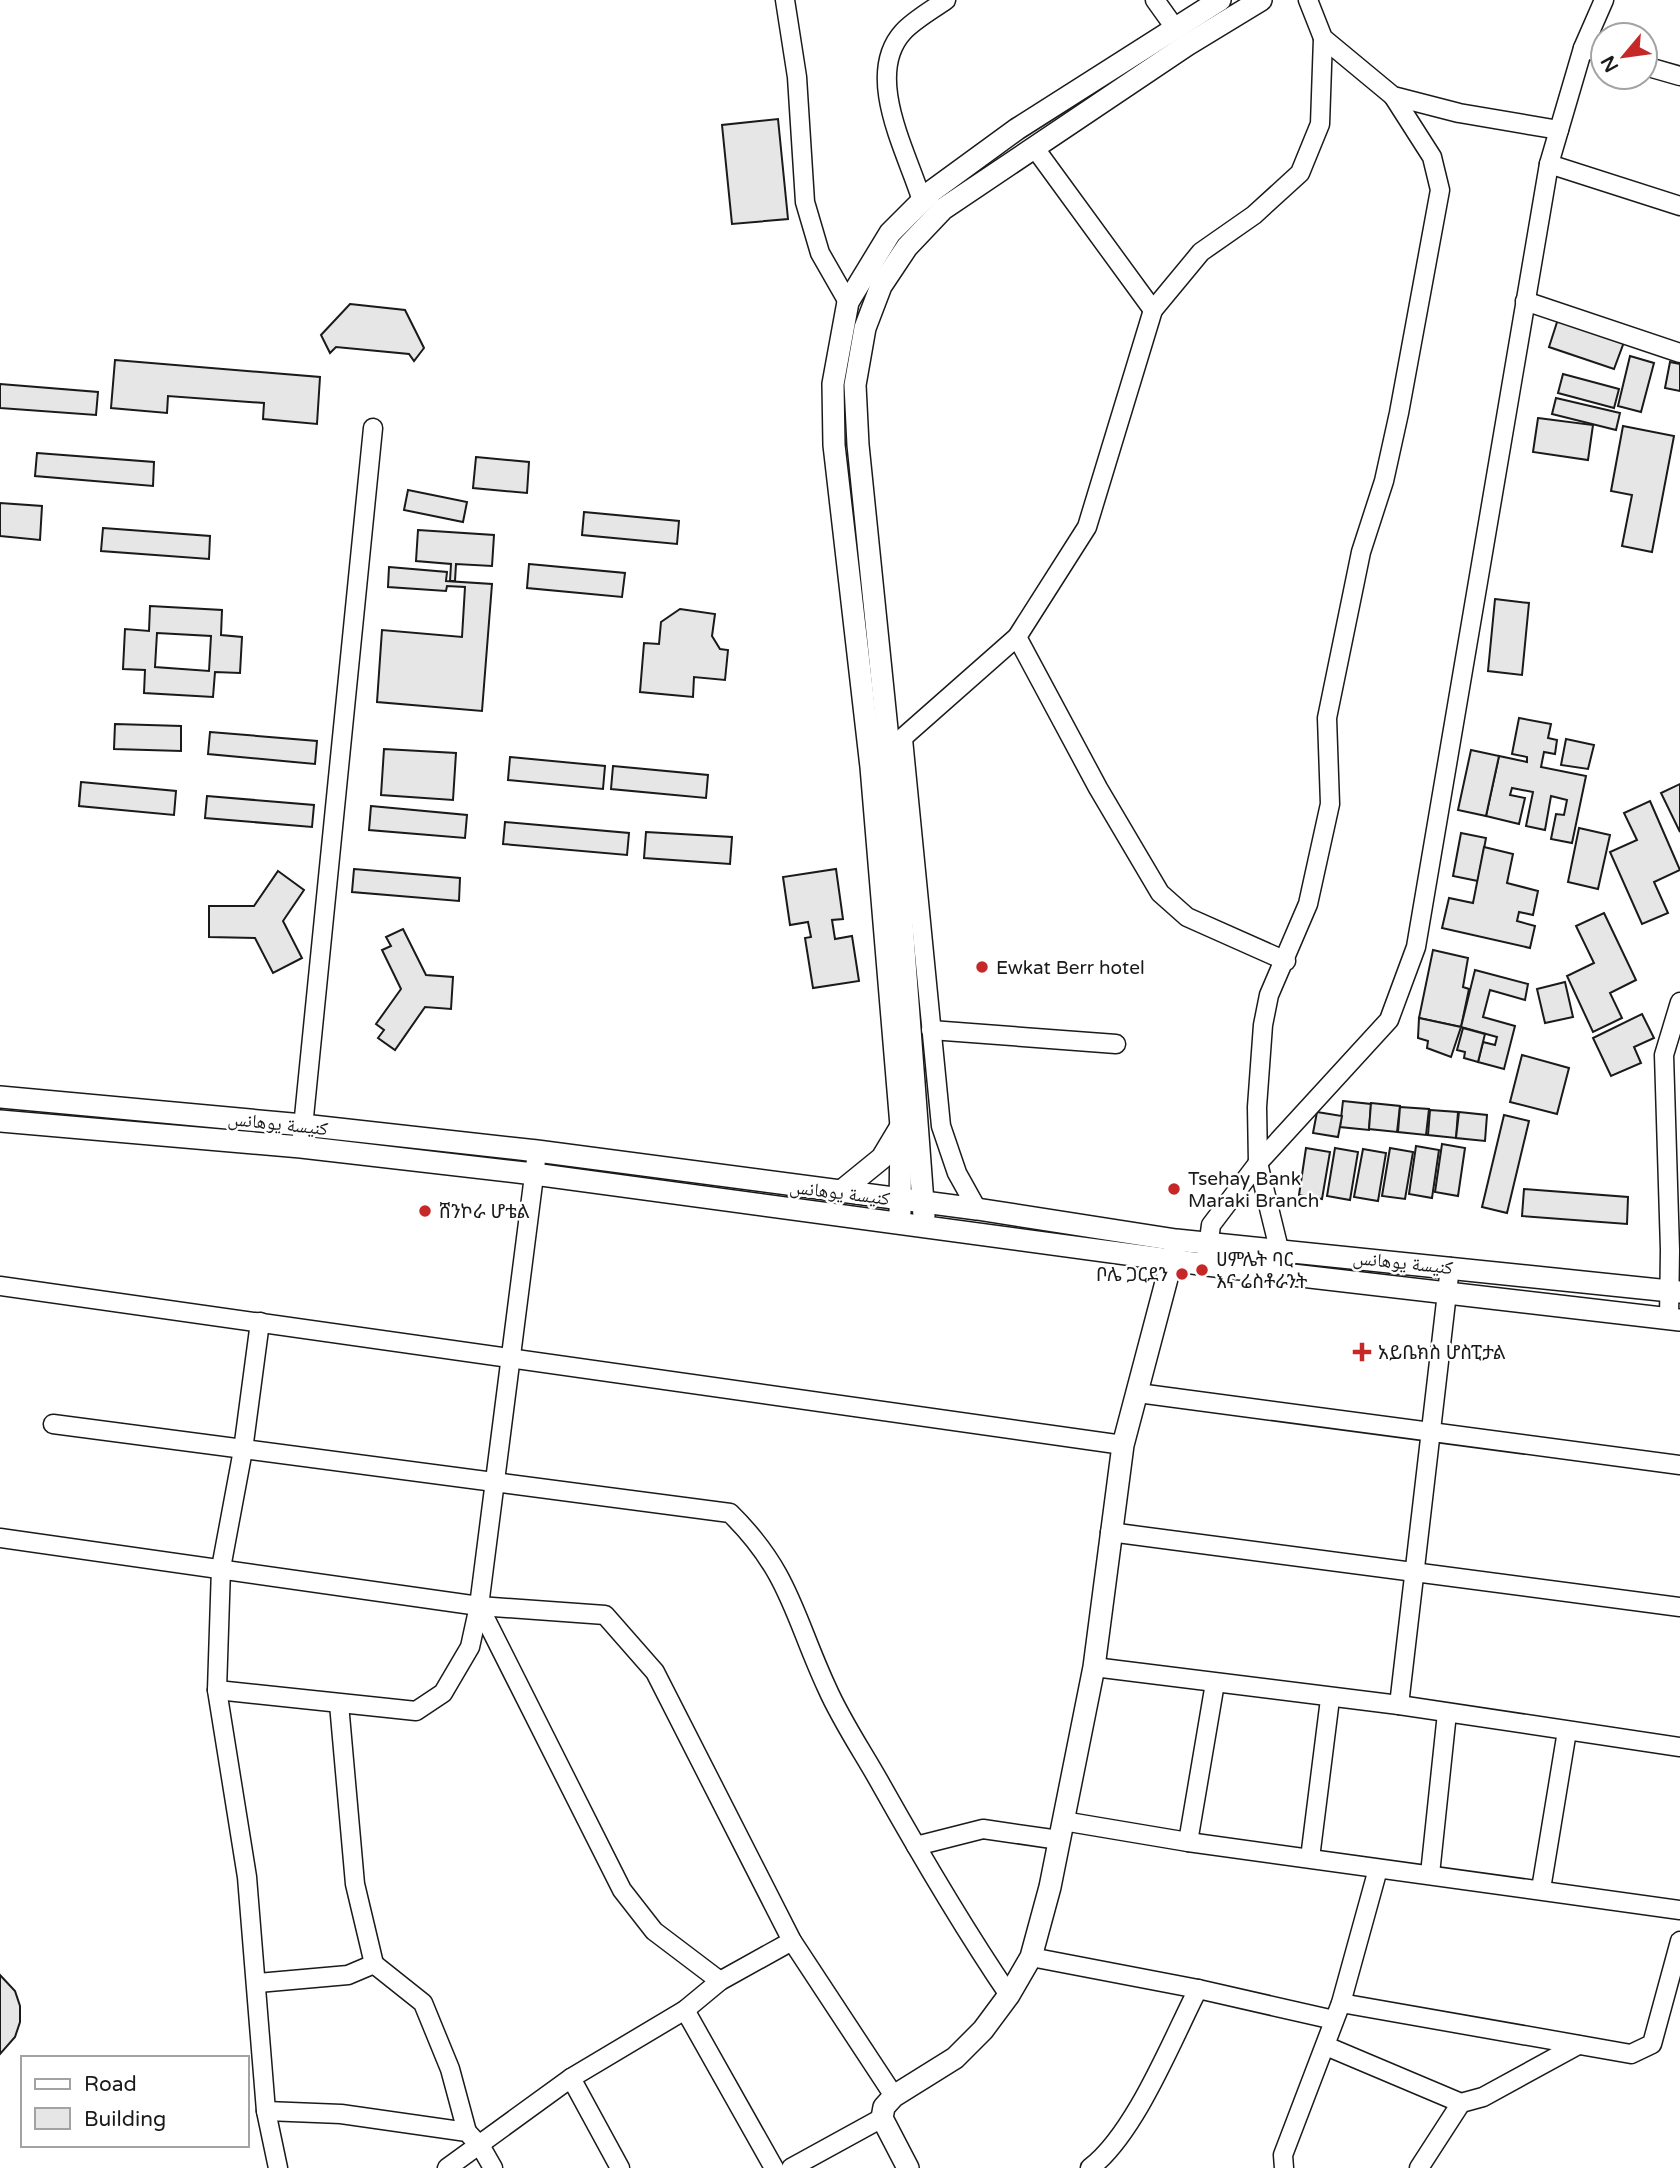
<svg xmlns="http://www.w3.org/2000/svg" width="1680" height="2168" font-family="'Varela Round','Noto Naskh Arabic','Noto Sans Ethiopic',sans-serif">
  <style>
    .building { fill: #e6e6e6; stroke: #1a1a1a; stroke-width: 2; fill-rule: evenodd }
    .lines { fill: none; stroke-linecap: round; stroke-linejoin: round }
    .minor-casing { stroke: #1a1a1a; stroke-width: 21 }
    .tertiary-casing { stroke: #1a1a1a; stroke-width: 24 }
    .minor { stroke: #fff; stroke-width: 18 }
    .tertiary { stroke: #fff; stroke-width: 21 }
    .poi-dot { fill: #c62828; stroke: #fff; stroke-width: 2.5 }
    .labels { text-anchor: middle; stroke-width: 5; stroke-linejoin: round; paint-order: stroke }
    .poi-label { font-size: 19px; fill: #1a1a1a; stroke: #fff; text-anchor: start }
    .street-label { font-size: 19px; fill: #1a1a1a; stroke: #fff }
  </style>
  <rect width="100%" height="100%" fill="#fff"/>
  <g class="building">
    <polygon points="778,119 788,219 732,224 722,125"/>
    <polygon points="350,304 405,310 424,348 414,361 409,354 336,347 330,353 321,335"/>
    <polygon points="1558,319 1624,342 1614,369 1549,347"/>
    <polygon points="1630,356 1654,363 1641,412 1618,406"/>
    <polygon points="115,360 320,377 317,424 263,419 264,403 168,396 167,413 111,408"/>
    <polygon points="1670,362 1680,364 1680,391 1665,388"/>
    <polygon points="1563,374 1619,389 1614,408 1558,393"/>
    <polygon points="0,384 98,392 96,415 0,408"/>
    <polygon points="1556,398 1620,413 1616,430 1552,414"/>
    <polygon points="1538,418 1593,425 1588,460 1533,452"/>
    <polygon points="1623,426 1674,436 1652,552 1622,546 1632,495 1611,491"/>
    <polygon points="37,453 154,462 153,486 35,476"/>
    <polygon points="476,457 529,462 527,493 473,488"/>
    <polygon points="408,490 467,502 463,522 404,510"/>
    <polygon points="0,503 42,506 40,540 0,536"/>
    <polygon points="584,512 679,521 677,544 582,535"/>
    <polygon points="103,528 210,536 209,559 101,551"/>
    <polygon points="418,530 494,535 492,566 456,564 455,581 450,581 451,564 416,561"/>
    <polygon points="529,564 625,573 622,597 527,588"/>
    <polygon points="389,567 447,572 446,581 492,584 482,711 377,702 382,630 462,637 465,587 447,586 446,591 388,587"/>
    <polygon points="1495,599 1529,603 1522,675 1488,671"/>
    <path d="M150,606L222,610L221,635L242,637L240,673L215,672L213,697L144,693L145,670L123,669L125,629L149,631ZM157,633L211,636L209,671L155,667Z"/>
    <polygon points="680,609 715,614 712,636 720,649 728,650 725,680 694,677 693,697 640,692 644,643 659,644 661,622"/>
    <polygon points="1519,718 1551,724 1548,738 1557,740 1555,754 1544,752 1541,767 1586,776 1572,843 1551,839 1556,814 1564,815 1567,800 1551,796 1545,830 1526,826 1533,792 1512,788 1510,795 1525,798 1519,824 1486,816 1499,756 1527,762 1527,757 1512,754"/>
    <polygon points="115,724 181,726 181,751 114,749"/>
    <polygon points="210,732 317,741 315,764 208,754"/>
    <polygon points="1566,739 1594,745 1588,769 1561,765"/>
    <polygon points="384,749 456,753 453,800 381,795"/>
    <polygon points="1471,750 1499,756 1486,816 1458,810"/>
    <polygon points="510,757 605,766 603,789 508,780"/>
    <polygon points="613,766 708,775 706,798 611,789"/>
    <polygon points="81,782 176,791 174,815 79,806"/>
    <polygon points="1680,784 1680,832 1661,793"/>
    <polygon points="207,796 314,805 312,827 205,818"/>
    <polygon points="1650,801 1680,870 1654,882 1668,913 1642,924 1610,852 1637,840 1624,813"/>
    <polygon points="371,806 467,815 465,838 369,830"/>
    <polygon points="505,822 629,833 627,855 503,844"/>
    <polygon points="1579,828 1610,835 1598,889 1568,882"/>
    <polygon points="646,832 732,837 730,864 644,858"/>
    <polygon points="1461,833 1486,838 1478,881 1453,876"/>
    <polygon points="1484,847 1513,854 1507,883 1538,891 1533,915 1519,912 1517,921 1535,926 1530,948 1442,928 1449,898 1473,903"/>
    <polygon points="354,869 460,878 459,901 352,892"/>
    <polygon points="836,869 843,919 832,920 835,939 852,936 859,981 813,988 805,938 811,937 808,922 790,925 783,877"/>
    <polygon points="278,871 304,890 283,921 302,958 273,973 255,938 209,937 209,906 254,906"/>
    <polygon points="1604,913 1636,980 1610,993 1622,1018 1593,1032 1567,976 1594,963 1576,926"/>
    <polygon points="403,929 426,975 453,977 451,1009 425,1007 395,1050 378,1038 384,1030 376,1024 401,989 382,950 391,946 386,937"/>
    <polygon points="1433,950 1468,958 1463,987 1469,989 1461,1027 1419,1018"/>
    <polygon points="1475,970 1528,984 1525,1000 1490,990 1483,1017 1515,1026 1504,1069 1478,1062 1483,1042 1495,1045 1497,1037 1461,1027"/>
    <polygon points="1565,982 1573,1017 1545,1023 1537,989"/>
    <polygon points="1642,1014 1654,1038 1634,1047 1641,1063 1611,1076 1593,1038"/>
    <polygon points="1419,1018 1461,1027 1451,1057 1427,1048 1428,1041 1418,1038"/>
    <polygon points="1463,1028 1485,1034 1478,1062 1464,1058 1465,1052 1457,1050"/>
    <polygon points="1522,1055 1569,1068 1557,1114 1510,1102"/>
    <polygon points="1343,1101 1371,1104 1369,1130 1340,1127"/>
    <polygon points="1371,1103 1400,1106 1397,1132 1369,1129"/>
    <polygon points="1400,1107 1429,1109 1426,1135 1398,1132"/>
    <polygon points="1430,1110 1458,1112 1456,1138 1428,1135"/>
    <polygon points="1317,1112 1342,1116 1338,1137 1313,1133"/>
    <polygon points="1459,1112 1487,1115 1485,1141 1456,1138"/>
    <polygon points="1504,1115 1529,1121 1507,1213 1482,1207"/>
    <polygon points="1442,1144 1465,1148 1458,1196 1435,1192"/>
    <polygon points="1416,1146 1439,1150 1432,1198 1409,1194"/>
    <polygon points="1306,1148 1330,1152 1322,1199 1299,1195"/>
    <polygon points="1335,1148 1358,1152 1350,1200 1327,1196"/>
    <polygon points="1390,1148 1413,1152 1405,1199 1382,1196"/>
    <polygon points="1363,1149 1386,1153 1378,1201 1354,1197"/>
    <polygon points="1524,1189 1628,1197 1627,1224 1522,1216"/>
    <polygon points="0,1975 15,1991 20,2006 20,2022 15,2037 0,2054"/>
  </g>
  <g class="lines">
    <g class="minor-casing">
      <g id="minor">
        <polyline points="785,0 797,77 805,202 820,253 848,302"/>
        <polyline points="1155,0 1175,28"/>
        <polyline points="1308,0 1323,38 1393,96 1459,113 1559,130"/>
        <polyline points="1583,48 1603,54"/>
        <polyline points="1645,66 1680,76"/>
        <polyline points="1034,147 1153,310"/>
        <polyline points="1549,164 1680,206"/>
        <path d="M922,201C908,154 863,76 903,32C914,20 932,10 946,0"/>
        <polyline points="1525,301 1680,353"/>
        <polyline points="1017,637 1098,788 1160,893 1187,917 1286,961"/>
        <polyline points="903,739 941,1126 957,1173 977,1209"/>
        <polyline points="882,756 1017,637 1087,527 1153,310 1201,252 1254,215 1300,173 1320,124 1323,38"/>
        <polyline points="931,1030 1116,1044"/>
        <polyline points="302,1137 373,428"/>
        <polyline points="1258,1163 1389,1020 1416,947 1549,164 1583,48 1604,0"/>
        <polyline points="1258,1163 1257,1107 1263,1025 1269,995 1308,904 1330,804 1327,718 1361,552 1384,481 1399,413 1440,190 1432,157 1393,96"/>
        <polyline points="1207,1255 1211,1225 1258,1163 1279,1249 1276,1273"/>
        <polyline points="0,1286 1123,1445"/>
        <polyline points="1669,1318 1670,1250 1664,1055 1680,1002"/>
        <polyline points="260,1322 243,1450 221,1568 217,1690 247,1877 266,2111 278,2168"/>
        <polyline points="1138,1393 1680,1465"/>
        <path d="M53,1424L730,1513C790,1572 794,1617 827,1688C841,1720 862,1751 879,1781C920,1854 962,1926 1009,1995"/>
        <polyline points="1110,1532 1680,1607"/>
        <polyline points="0,1538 479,1606 605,1615 655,1672 792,1941 894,2096"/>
        <polyline points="479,1606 622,1890 654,1931 720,1981"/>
        <polyline points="1094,1667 1399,1705 1680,1747"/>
        <polyline points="217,1690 416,1711 443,1693 470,1647 479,1606 536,1160"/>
        <polyline points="1399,1705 1450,1267"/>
        <polyline points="1063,1821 1188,1842 1680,1910"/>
        <polyline points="1188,1842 1215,1683"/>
        <polyline points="916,1846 983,1829 1059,1840"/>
        <polyline points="1310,1858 1330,1699"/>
        <polyline points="1430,1874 1447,1713"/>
        <polyline points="1541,1889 1567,1731"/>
        <polyline points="1031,1957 1198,1989 1334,2020"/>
        <polyline points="374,1964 423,2003 450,2069 467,2132"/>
        <polyline points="258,1983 348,1975 374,1964 355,1884 339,1704"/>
        <polyline points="1341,2003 1631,2054 1652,2044 1680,1941"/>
        <polyline points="685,2010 774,2168"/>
        <polyline points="1326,2046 1461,2103 1483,2097 1578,2045"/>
        <polyline points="571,2078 620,2168"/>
        <polyline points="266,2111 341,2114 467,2132 481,2147 493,2168"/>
        <polyline points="447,2168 571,2078 685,2010 720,1981 792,1941"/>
        <polyline points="791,2168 882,2118"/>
        <path d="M1090,2168C1135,2134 1172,2040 1198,1989"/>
        <polyline points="1284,2168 1283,2155 1341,2003 1378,1869"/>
        <polyline points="1419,2168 1461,2103"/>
      </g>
    </g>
    <g class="tertiary-casing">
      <g id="tertiary">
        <polyline points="0,1097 303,1125 537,1151 977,1209 1176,1240 1680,1292"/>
        <polyline points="0,1121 301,1147 534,1174 1207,1265 1680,1320"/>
        <polyline points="839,1193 882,1158 900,1128"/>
        <polyline points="900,1213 901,1126 871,767 834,445 833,384 848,302 890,233 932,191 1017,129 1220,0"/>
        <polyline points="924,1216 889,749 858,445 855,385 865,328 881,286 907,247 943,209 1187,45 1261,0"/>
        <polyline points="908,2168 882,2118 884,2107 894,2096 955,2058 983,2030 1009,1995 1031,1957 1050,1887 1094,1667 1123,1445 1175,1248"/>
      </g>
    </g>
    <use href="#minor" class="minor"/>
    <use href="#tertiary" class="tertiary"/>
  </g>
  <g class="poi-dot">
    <circle cx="982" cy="967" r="7"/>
    <circle cx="1174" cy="1189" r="7"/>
    <circle cx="425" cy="1211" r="7"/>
    <circle cx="1202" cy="1270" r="7"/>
    <circle cx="1182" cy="1274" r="7"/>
    <path d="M1358.5 1341.5h7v7h7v7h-7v7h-7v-7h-7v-7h7z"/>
  </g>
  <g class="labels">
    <g class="poi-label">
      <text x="996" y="974">Ewkat Berr hotel</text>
      <text x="1188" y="1185">Tsehay Bank<tspan x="1188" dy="22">Maraki Branch</tspan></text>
      <text x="439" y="1218">ሸንኮራ ሆቴል</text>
      <text x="1216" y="1266">ሀምሌት ባር<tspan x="1216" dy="22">እና ሬስቶራንት</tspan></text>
      <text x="1168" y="1281" text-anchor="end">ቦሌ ጋርደን</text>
      <text x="1378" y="1359">አይቤክስ ሆስፒታል</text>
    </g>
    <g class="street-label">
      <text transform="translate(278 1123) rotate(6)" y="7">كنيسة يوهانس</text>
      <text transform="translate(840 1192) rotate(7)" y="7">كنيسة يوهانس</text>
      <text transform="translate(1403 1262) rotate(6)" y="7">كنيسة يوهانس</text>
    </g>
  </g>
  <rect x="21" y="2056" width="228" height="91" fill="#ffffff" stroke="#a3a3a3" stroke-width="2"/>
  <rect x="35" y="2079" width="35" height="10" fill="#ffffff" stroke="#a3a3a3" stroke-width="2"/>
  <text x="84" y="2091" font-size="21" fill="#1a1a1a">Road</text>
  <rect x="35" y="2108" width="35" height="21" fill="#e6e6e6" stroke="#a3a3a3" stroke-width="2"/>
  <text x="84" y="2126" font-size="21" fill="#1a1a1a">Building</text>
  <g transform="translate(1624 56) rotate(241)"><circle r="33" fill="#ffffff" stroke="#a3a3a3" stroke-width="2"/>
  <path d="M0-5L12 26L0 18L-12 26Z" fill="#c62828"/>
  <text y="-10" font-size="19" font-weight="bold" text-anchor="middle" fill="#1a1a1a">N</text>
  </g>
</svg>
